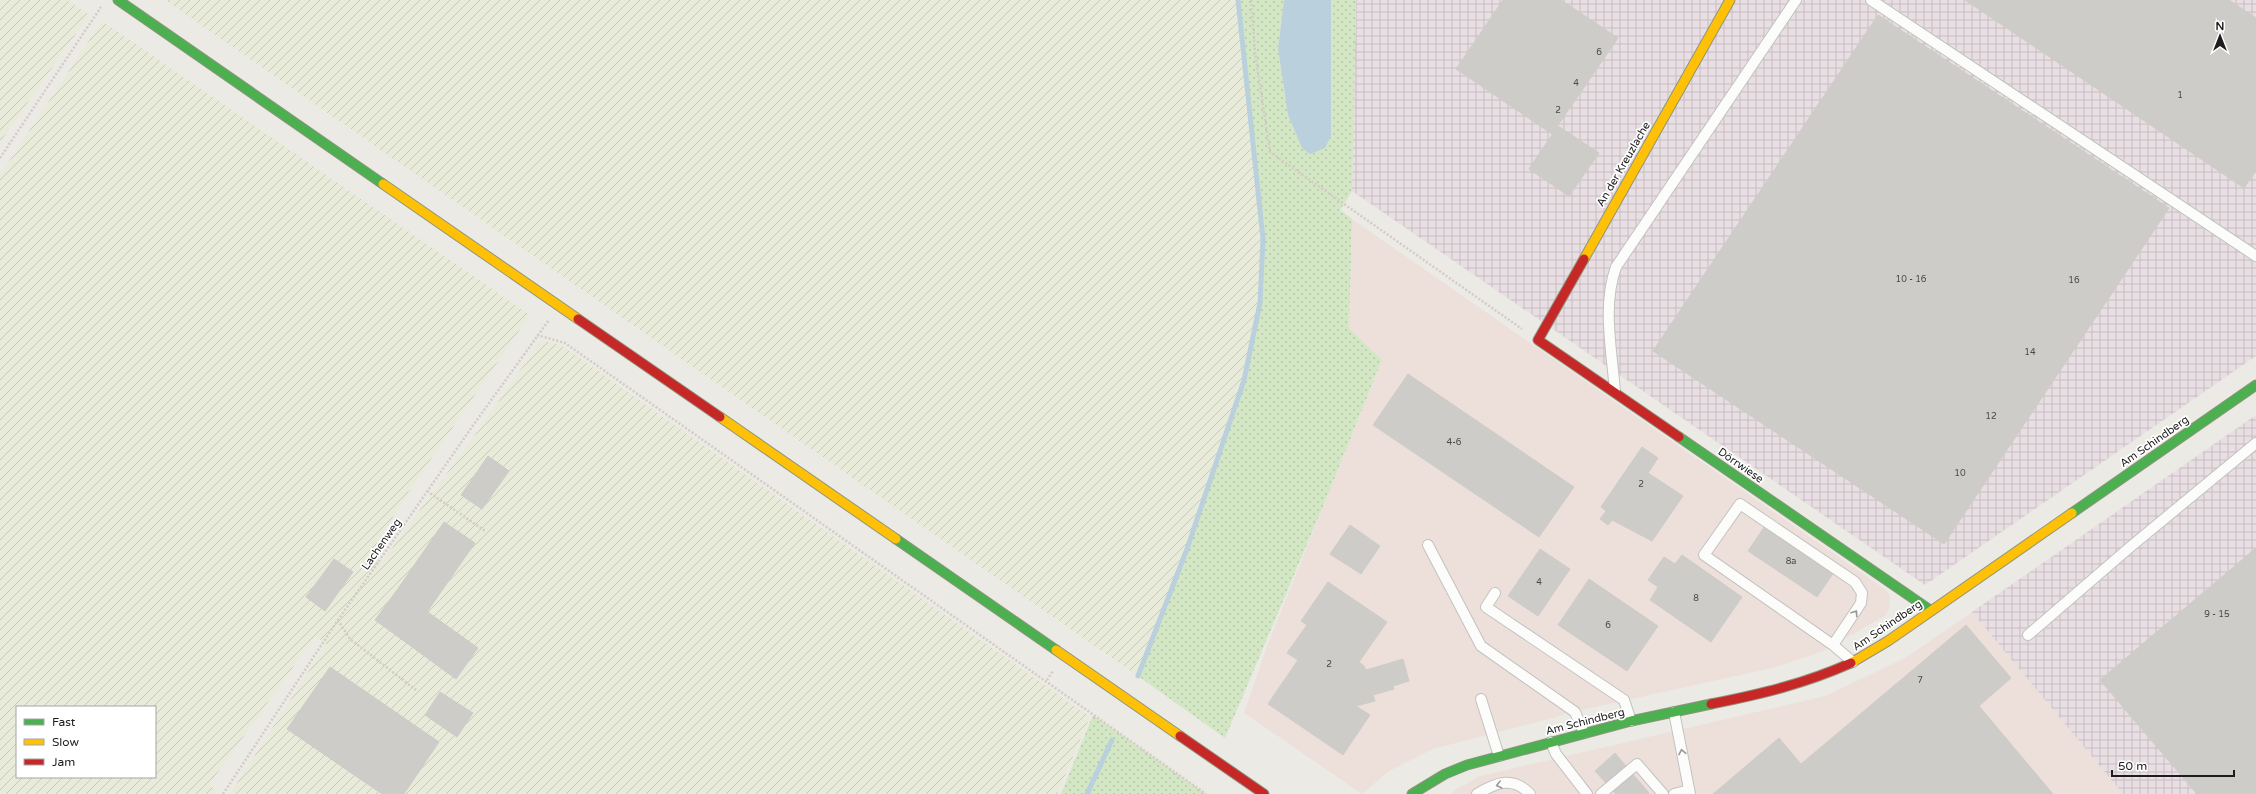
<svg xmlns="http://www.w3.org/2000/svg" width="2256" height="794" font-family="'Varela Round',sans-serif">
  <style>
    .commercial { fill: #ede0db }
    .industrial { fill: url(#industrial-grid) }
    .farmland { fill: url(#farmland-furrows); fill-rule: evenodd }
    .grass { fill: url(#grass-dots) }
    .water { fill: #bad1dd }
    .lines { fill: none; stroke-linecap: round; stroke-linejoin: round }
    .stream { stroke: #bad1dd; stroke-width: 5 }
    .building { fill: #ceccc8; stroke: #ceccc7 }
    .lane-casing { stroke: #c2c2c0; stroke-width: 12 }
    .fast-casing { stroke: #8f947e; stroke-width: 11 }
    .slow-casing { stroke: #8f947e; stroke-width: 11 }
    .jam-casing { stroke: #8f947e; stroke-width: 11 }
    .path { stroke: #d5cac6; stroke-width: 2.5; stroke-dasharray: 2 2; stroke-linecap: butt }
    .lane { stroke: #fcfcfb; stroke-width: 10 }
    .fast { stroke: #4caf50; stroke-width: 9 }
    .slow { stroke: #ffc107; stroke-width: 9 }
    .jam { stroke: #c62828; stroke-width: 9 }
    .oneway { stroke: #989897 }
    .labels { text-anchor: middle; stroke-width: 3.5; stroke-linejoin: round; paint-order: stroke }
    .number-label { font-size: 9px; fill: #494948 }
    .street-label { font-size: 11px; fill: #1d1d1d; stroke: #fff }
  </style>
  <defs>
    <pattern id="industrial-grid" width="8" height="8" patternUnits="userSpaceOnUse"><rect width="8" height="8" fill="#e8dee3"/><path d="M0 4h8M4 0v8" fill="none" stroke="#c7bec2"/></pattern>
    <pattern id="farmland-furrows" width="10" height="10" patternUnits="userSpaceOnUse"><rect width="10" height="10" fill="#e8ebd9"/><path d="M-1 1l2-2M0 10L10 0M9 11l2-2" fill="none" stroke="#c7c9ba"/></pattern>
    <pattern id="grass-dots" width="8" height="8" patternUnits="userSpaceOnUse"><rect width="8" height="8" fill="#d3e7c5"/><path d="M2 2h.1M6 6h.1" fill="none" stroke="#b5c6a9" stroke-width="1.8" stroke-linecap="round"/></pattern>
  </defs>
  <rect width="100%" height="100%" fill="#ebeae5"/>
  <g class="commercial">
    <polygon points="1352,219 1886,590 1890,597 1889,609 1885,616 1821,652 1772,668 1564,714 1546,702 1564,715 1433,749 1389,771 1362,794 1244,713 1267,646 1382,361 1349,328"/>
    <polygon points="1972,612 2123,794 1451,794 1455,790 1480,776 1825,696 1905,658"/>
  </g>
  <g class="industrial">
    <polygon points="1356,0 2256,0 2256,356 1925,585 1352,191"/>
    <polygon points="2256,415 2256,794 2123,794 1972,612"/>
  </g>
  <g class="farmland">
    <polygon points="0,0 67,0 89,15 0,142"/>
    <polygon points="165,0 1238,0 1263,239 1260,303 1244,380 1187,549 1138,676"/>
    <path d="M102,21L530,315L409,491L369,556L381,563L481,427L541,340L561,345L1090,717L1057,794H230L326,644L315,636L209,785L218,791L215,794H0V175ZM17,707H155V777H17Z"/>
  </g>
  <g class="grass">
    <polygon points="1238,0 1284,0 1278,49 1288,115 1302,148 1331,136 1331,0 1356,0 1352,191 1340,210 1352,219 1349,328 1382,360 1324,504 1225,738 1138,676 1187,549 1244,380 1260,303 1263,239"/>
    <polygon points="1093,715 1206,794 1061,794"/>
  </g>
  <polygon class="water" points="1284,0 1331,0 1331,136 1325,148 1310,154 1302,148 1288,115 1278,49"/>
  <g class="lines">
    <g class="stream">
      <polyline points="1138,676 1187,549 1244,380 1260,303 1263,239 1238,0"/>
      <polyline points="1087,794 1112,740"/>
    </g>
  </g>
  <g class="building">
    <polygon points="1503,0 1561,0 1618,38 1552,134 1456,69"/>
    <polygon points="1965,0 2229,0 2256,18 2256,171 2244,188"/>
    <polygon points="1878,15 2169,208 1944,544 1653,351"/>
    <polygon points="1558,126 1599,153 1569,196 1529,169"/>
    <polygon points="1408,374 1574,487 1539,537 1373,425"/>
    <polygon points="1642,447 1658,458 1648,473 1683,496 1652,541 1612,520 1608,525 1600,519 1606,511 1601,507"/>
    <polygon points="488,456 509,471 482,509 461,495"/>
    <polygon points="444,522 475,543 427,612 397,590"/>
    <polygon points="1350,525 1380,546 1361,574 1330,554"/>
    <polygon points="1765,526 1834,572 1817,597 1748,551"/>
    <polygon points="2256,548 2256,794 2197,794 2100,680"/>
    <polygon points="1540,549 1570,569 1538,616 1508,596"/>
    <polygon points="1682,555 1742,597 1711,642 1650,600 1658,587 1648,580 1664,557 1675,564"/>
    <polygon points="334,559 353,572 325,611 306,597"/>
    <polygon points="1589,579 1658,626 1627,671 1558,625"/>
    <polygon points="1328,582 1387,622 1359,662 1364,666 1366,670 1403,659 1409,681 1393,686 1394,689 1373,695 1375,701 1356,706 1370,715 1349,746 1274,695 1298,660 1287,653 1307,625 1301,621"/>
    <polygon points="397,590 478,648 456,679 375,620"/>
    <polygon points="1966,625 2011,678 1979,706 2053,794 1713,794 1779,738 1801,764"/>
    <polygon points="330,667 439,742 404,794 382,794 287,729"/>
    <polygon points="440,692 473,713 457,737 425,715"/>
    <polygon points="1274,695 1349,746 1343,755 1268,704"/>
    <polygon points="1615,753 1649,793 1648,794 1616,794 1595,771"/>
  </g>
  <g class="lines">
    <g class="lane-casing">
      <g id="lane">
        <polyline points="1871,0 2256,256"/>
        <path d="M1615,392C1612,351 1602,306 1616,267L1796,0"/>
        <polyline points="1428,545 1481,646 1575,712 1584,733"/>
        <polyline points="1495,593 1486,607 1624,700 1631,721"/>
        <polyline points="2028,635 2129,548 2256,443"/>
        <polyline points="1833,645 1861,603 1862,593 1855,582 1740,504 1704,555 1833,645 1853,662"/>
        <polyline points="1481,699 1499,756"/>
        <polyline points="1674,712 1690,794"/>
        <polyline points="1551,742 1556,754 1587,794"/>
        <path d="M1477,794C1497,782 1513,776 1530,794"/>
        <polyline points="1601,794 1637,764 1663,794"/>
        <polyline points="1674,794 1689,790"/>
      </g>
    </g>
    <g class="fast-casing">
      <g id="fast">
        <polyline points="118,0 383,184"/>
        <polyline points="1679,437 1930,610"/>
        <polyline points="2072,513 2256,385"/>
        <polyline points="896,539 1056,650"/>
        <polyline points="1412,794 1445,774 1467,765 1631,721 1711,704"/>
      </g>
    </g>
    <g class="slow-casing">
      <g id="slow">
        <polyline points="383,184 578,319"/>
        <polyline points="1584,259 1730,0"/>
        <polyline points="720,417 896,539"/>
        <polyline points="1056,650 1180,736"/>
        <polyline points="1851,663 1888,641 2072,513"/>
      </g>
    </g>
    <g class="jam-casing">
      <g id="jam">
        <polyline points="1584,259 1538,340 1679,437"/>
        <polyline points="578,319 720,417"/>
        <path d="M1711,704C1761,694 1804,684 1851,663"/>
        <polyline points="1180,736 1264,794"/>
      </g>
    </g>
    <g class="path">
      <polyline points="1251,0 1255,52 1270,152 1522,329"/>
      <polyline points="0,158 101,7"/>
      <polyline points="537,335 565,343 1206,794"/>
      <polyline points="427,491 485,531"/>
      <polyline points="338,620 350,639 416,690"/>
      <polyline points="1047,680 1053,671"/>
      <polyline points="223,794 338,620 474,424 549,320"/>
    </g>
    <use href="#lane" class="lane"/>
    <use href="#fast" class="fast"/>
    <use href="#slow" class="slow"/>
    <use href="#jam" class="jam"/>
  </g>
  <defs><path id="oneway-chevron" d="M-2-3.5L2.5 0L-2 3.5" fill="none" stroke-width="1.6" stroke-linecap="round" stroke-linejoin="round"/></defs>
  <g class="oneway">
    <use href="#oneway-chevron" transform="translate(1855 613) rotate(-56)"/>
    <use href="#oneway-chevron" transform="translate(1682 752) rotate(-101)"/>
    <use href="#oneway-chevron" transform="translate(1499 785) rotate(166)"/>
  </g>
  <g class="labels">
    <g class="number-label">
      <text x="1599" y="55">6</text>
      <text x="1576" y="86">4</text>
      <text x="2180" y="98">1</text>
      <text x="1558" y="113">2</text>
      <text x="1911" y="282">10 - 16</text>
      <text x="2074" y="283">16</text>
      <text x="2030" y="355">14</text>
      <text x="1991" y="419">12</text>
      <text x="1454" y="445">4-6</text>
      <text x="1960" y="476">10</text>
      <text x="1641" y="487">2</text>
      <text x="1791" y="564">8a</text>
      <text x="1539" y="585">4</text>
      <text x="1696" y="601">8</text>
      <text x="2217" y="617">9 - 15</text>
      <text x="1608" y="628">6</text>
      <text x="1329" y="667">2</text>
      <text x="1920" y="683">7</text>
    </g>
    <g class="street-label">
      <text transform="translate(1623 164) rotate(-60)" y="4">An der Kreuzlache</text>
      <text transform="translate(2154 441) rotate(-35)" y="4">Am Schindberg</text>
      <text transform="translate(1741 465) rotate(35)" y="4">Dörrwiese</text>
      <text transform="translate(381 544) rotate(-55)" y="4">Lachenweg</text>
      <text transform="translate(1887 625) rotate(-34)" y="4">Am Schindberg</text>
      <text transform="translate(1585 721) rotate(-14)" y="4">Am Schindberg</text>
    </g>
  </g>
  <rect x="16" y="706" width="140" height="72" fill="#ffffff" stroke="#a5a5a5"/>
  <rect x="24" y="719" width="20" height="6" fill="#4caf50" stroke="#a5a5a5"/>
  <text x="52" y="726" font-size="12" fill="#1d1d1d">Fast</text>
  <rect x="24" y="739" width="20" height="6" fill="#ffc107" stroke="#a5a5a5"/>
  <text x="52" y="746" font-size="12" fill="#1d1d1d">Slow</text>
  <rect x="24" y="759" width="20" height="6" fill="#c62828" stroke="#a5a5a5"/>
  <text x="52" y="766" font-size="12" fill="#1d1d1d">Jam</text>
  <g transform="translate(2220 36)" stroke="#ffffff" stroke-width="3" paint-order="stroke">
  <path d="M0-3L7 15L0 10L-7 15Z" fill="#1d1d1d"/>
  <text y="-6" font-size="11" font-weight="bold" text-anchor="middle" fill="#1d1d1d">N</text>
  </g>
  <path d="M2112 770v6h122v-6" fill="none" stroke="#1d1d1d" stroke-width="2"/>
  <text x="2118" y="770" font-size="12" fill="#1d1d1d" stroke="#ffffff" stroke-width="3" paint-order="stroke">50 m</text>
</svg>
